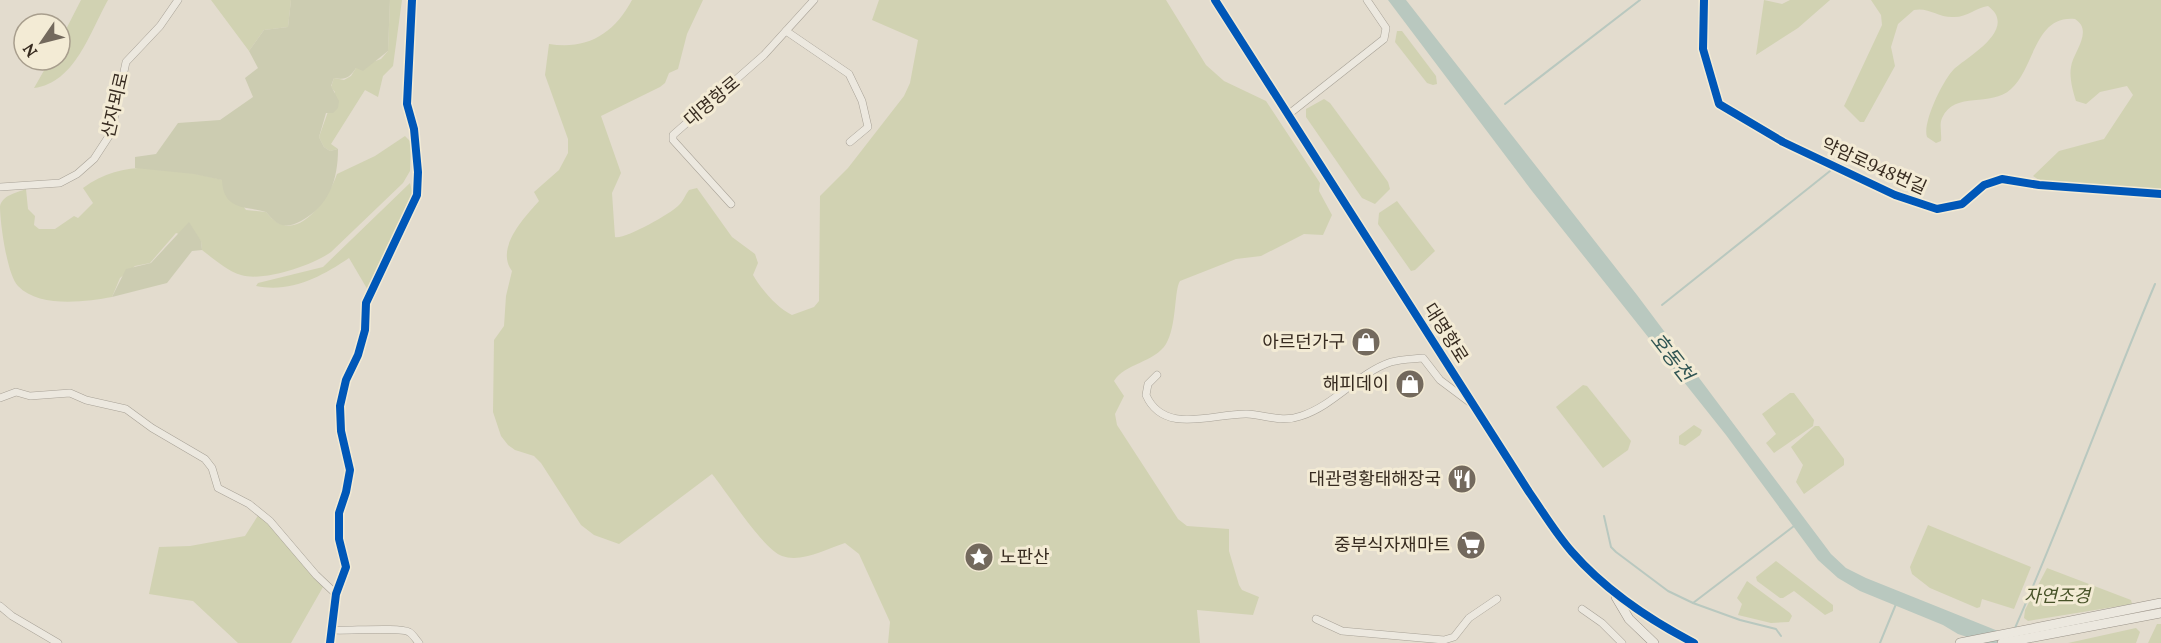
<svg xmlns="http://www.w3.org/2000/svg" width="2161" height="643" font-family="Lora,'Noto Sans KR',serif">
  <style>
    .green { fill: #d1d2b2 }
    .cemetery { fill: #ccccb1 }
    .water { fill: #b9c8bf }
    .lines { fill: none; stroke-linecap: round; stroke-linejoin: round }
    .stream { stroke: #b9c8bf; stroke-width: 2 }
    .street-casing { stroke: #a8a297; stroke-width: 8 }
    .secondary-casing { stroke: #989187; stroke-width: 10 }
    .street { stroke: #ece8df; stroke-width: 7 }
    .secondary { stroke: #ece8df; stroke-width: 9 }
    .cycleway-casing { stroke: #f3ebd5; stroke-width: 11 }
    .cycleway { stroke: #0057b8; stroke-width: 8 }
    .labels { text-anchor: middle; stroke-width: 6; stroke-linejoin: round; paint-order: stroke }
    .street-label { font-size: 18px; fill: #372b20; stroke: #f3ebd5 }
    .poi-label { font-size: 18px; fill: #372b20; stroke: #f3ebd5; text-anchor: end }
    .park-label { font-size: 18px; font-style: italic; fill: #475228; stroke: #f3ebd5 }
    .water-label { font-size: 20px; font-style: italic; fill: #305553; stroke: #f3ebd5 }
  </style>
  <rect width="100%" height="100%" fill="#e3dcce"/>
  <g class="green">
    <path d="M81,0H108C90,32 75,83 34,88L50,60H60V41Z"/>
    <polygon points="211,0 291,0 288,27 264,30 249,51"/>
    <polygon points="390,0 402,0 393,66 383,76 378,97 365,90 331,144 338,149 330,151 324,147 319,137 335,92 331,87 334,78 344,80 351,76 356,68 381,59 388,51"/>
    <path d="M632,0H703L687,34L678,69L669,73L665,83L660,87L601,116L621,173L612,193L615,237C624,240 670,214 678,206C683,202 685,195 689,190L697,188L732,237L755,254L758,263L753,275C761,289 777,308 792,315L814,307L819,301L820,196L848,168L904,96L910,83L918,40L872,20L879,0H1166L1206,65L1224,81L1266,101L1320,183L1319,191L1332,215L1323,235L1304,234L1261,256L1236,259L1180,281C1174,290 1177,326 1166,344C1155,362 1124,364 1114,381L1124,396L1115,414L1117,425L1178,519L1187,526L1229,529V551L1239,585L1242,590L1259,597L1253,615L1197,610L1200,643H888L890,622L859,554L845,543C827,549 801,563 782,556C762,548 727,492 712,474L619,544L594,535L581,525L541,463L534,456L515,450L508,445L501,436L493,412L494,340L504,326L506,296L512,271C495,248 524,218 539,201L534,192L559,170L568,153V139L545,75L549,44C587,50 614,34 632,0Z"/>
    <polygon points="1764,0 1782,4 1790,0 1830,0 1798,28 1756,55"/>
    <path d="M1871,0H2161V191L2055,182L2039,180L2033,176L2059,151L2104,139L2133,95L2127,86L2100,92L2086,104L2076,101C2073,92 2069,77 2071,67C2073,52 2094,31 2075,19C2034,15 2035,68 2011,89C1991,108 1955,90 1942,118C1939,125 1942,133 1941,141L1936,143L1927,137C1922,123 1943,80 1954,69C1967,57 2019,29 1988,6C1975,8 1967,18 1952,17C1938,17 1928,7 1914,10L1898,24L1891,47L1895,66L1864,122H1860L1844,106L1882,25L1881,15Z"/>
    <polygon points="1397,31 1402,31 1436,76 1437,84 1433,85 1427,83 1395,42"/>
    <polygon points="1324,99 1330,103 1388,182 1390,189 1375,204 1362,198 1306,117 1306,109"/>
    <path d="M405,136L411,142L410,171L403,183L331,252C313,265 264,282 241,275C227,271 214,259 202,250L201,241L176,233L150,263L135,266L120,278L112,297C85,302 39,308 18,286C7,275 0,222 0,206C3,195 16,193 26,189L28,209L35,216L34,225L39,229H55L74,216L78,218L93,203L83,188C126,156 174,169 223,180L246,210L266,212C294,249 327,202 337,174L375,156Z"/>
    <path d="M410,183L413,195L369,292L349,258C321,277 291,293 256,286L258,283L323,267Z"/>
    <polygon points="1397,201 1435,251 1415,270 1411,271 1378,224 1379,213"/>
    <polygon points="1583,385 1587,386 1631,441 1628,450 1603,468 1556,407"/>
    <polygon points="1790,393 1794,393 1814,420 1813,426 1774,453 1766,443 1776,434 1762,414"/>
    <polygon points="1694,425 1702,430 1700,435 1685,446 1679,444 1679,436"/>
    <polygon points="1815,426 1819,426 1844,459 1844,465 1804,494 1796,482 1803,465 1791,447"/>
    <polygon points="259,514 323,587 291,643 238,643 193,601 149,594 159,547 190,546 245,536"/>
    <polygon points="1928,525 2031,567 2014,609 1982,599 1980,607 1977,608 1930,588 1912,574 1910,567"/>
    <polygon points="1776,561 1833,605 1833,611 1825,615 1794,591 1783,598 1780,598 1757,581 1756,577"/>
    <polygon points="2047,568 2131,600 2132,604 2028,621 2024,618 2025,610"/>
    <polygon points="1747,581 1790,613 1792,616 1789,622 1771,623 1738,615 1742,604 1737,598"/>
    <polygon points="2157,624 2161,624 2161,643 2148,643"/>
    <polygon points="2136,628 2140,632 2136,643 2068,643"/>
  </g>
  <g class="cemetery">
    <path d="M291,0H390L388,51L363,71L356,68C349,78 346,80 334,78L331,86L339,101L338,108L333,113H326L319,137L324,147L330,151L338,149C338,180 329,206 301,221C284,230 277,225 266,212C247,206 223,211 222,180L194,174L135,168V157L156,154L178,123L220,120L253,97L245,78L258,68L249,51L264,30L288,27Z"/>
    <polygon points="189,222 201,241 202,250 192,251 167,283 112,297 126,269 151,263"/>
  </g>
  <polygon class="water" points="1388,0 1406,0 1637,295 1831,554 1846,568 1866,578 2028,643 1985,643 1958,634 1943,625 1860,591 1838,578 1818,560 1726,435 1532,191"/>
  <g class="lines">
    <g class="stream">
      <polyline points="1505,104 1640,0"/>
      <polyline points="1662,305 1830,171"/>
      <polyline points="1604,516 1611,547 1616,552 1668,591 1693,603 1794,526"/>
      <polyline points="1693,603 1740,620 1776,629 1781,636"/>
      <path d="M2015,628C2065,515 2107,398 2155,284"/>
      <polyline points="1880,643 1896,604"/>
    </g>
    <g class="street-casing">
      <g id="street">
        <polyline points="1704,0 1703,49 1719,104 1783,142 1895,195 1937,209 1962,204 1984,185 2002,179 2039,185 2161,194"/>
        <polyline points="786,31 849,74 862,101 868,127 850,142"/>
        <polyline points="1289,114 1384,39 1386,28 1367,0"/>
        <polyline points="0,187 60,183 77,174 94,159 111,133 126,62 160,26 178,0"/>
        <polyline points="731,204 673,140 673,135 764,55 814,0"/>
        <path d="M1157,375L1148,384L1146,395C1164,436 1214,413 1247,414C1266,415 1282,423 1301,416C1335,405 1358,373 1391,362C1401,359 1413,359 1423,358L1440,380L1472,404"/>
        <polyline points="0,398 16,392 30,396 70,393 86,400 126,409 152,428 205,459 212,468 218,488 249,504 270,521 316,575 336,594"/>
        <polyline points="0,606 12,616 58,643"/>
        <polyline points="1582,609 1602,623 1622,643"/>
        <polyline points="1316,619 1342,631 1444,640 1454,637 1469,618 1497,599"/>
        <path d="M333,630C348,631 401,627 409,632C413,634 416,640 419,643"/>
        <polyline points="330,643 336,594 346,567 339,539 339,513 346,492 350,470 341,431 340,406 346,380 358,355 365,330 366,303 417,195 418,172 414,129 407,104 412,0"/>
      </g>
    </g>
    <g class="secondary-casing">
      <g id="secondary">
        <path d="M1215,0L1529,492C1543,512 1556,534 1572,552C1606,591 1648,619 1694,643"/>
        <polyline points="1616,597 1629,619 1654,643"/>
        <polyline points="1960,643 2161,603"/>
        <polyline points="2002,643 2161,613"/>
      </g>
    </g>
    <use href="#street" class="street"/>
    <use href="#secondary" class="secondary"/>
    <g class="cycleway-casing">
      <g id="cycleway">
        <path d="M1215,0L1529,492C1543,512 1556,534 1572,552C1606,591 1648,619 1694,643"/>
        <polyline points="1704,0 1703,49 1719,104 1783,142 1895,195 1937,209 1962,204 1984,185 2002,179 2039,185 2161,194"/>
        <polyline points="330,643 336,594 346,567 339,539 339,513 346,492 350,470 341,431 340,406 346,380 358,355 365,330 366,303 417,195 418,172 414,129 407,104 412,0"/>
      </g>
    </g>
    <use href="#cycleway" class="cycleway"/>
  </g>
  <defs>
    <g id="shop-disc" transform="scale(1.5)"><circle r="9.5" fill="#73695d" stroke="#f3ebd5"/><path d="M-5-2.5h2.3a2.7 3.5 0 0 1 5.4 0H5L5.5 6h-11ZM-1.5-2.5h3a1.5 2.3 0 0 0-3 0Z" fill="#fff"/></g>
    <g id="restaurant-disc" transform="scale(1.5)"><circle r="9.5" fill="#73695d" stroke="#f3ebd5"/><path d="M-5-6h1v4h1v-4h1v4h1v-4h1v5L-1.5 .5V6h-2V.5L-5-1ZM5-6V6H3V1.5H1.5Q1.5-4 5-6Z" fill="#fff"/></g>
    <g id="supermarket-disc" transform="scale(1.5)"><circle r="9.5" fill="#73695d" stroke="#f3ebd5"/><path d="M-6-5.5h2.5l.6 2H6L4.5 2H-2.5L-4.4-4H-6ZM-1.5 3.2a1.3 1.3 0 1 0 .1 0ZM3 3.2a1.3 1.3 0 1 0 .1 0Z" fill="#fff"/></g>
    <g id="sight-disc" transform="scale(1.5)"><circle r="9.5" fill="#73695d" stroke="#f3ebd5"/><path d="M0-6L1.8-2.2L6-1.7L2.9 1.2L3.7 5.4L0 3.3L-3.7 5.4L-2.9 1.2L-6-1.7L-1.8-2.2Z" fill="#fff"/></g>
  </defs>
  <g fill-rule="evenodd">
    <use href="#shop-disc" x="1366" y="342"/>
    <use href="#shop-disc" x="1410" y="384"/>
    <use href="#restaurant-disc" x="1462" y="479"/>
    <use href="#supermarket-disc" x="1471" y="545"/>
    <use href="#sight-disc" x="979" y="557"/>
  </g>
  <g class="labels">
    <g class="street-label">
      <text transform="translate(712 101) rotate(-40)" y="6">대명항로</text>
      <text transform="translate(115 105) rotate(-77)" y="6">산자뫼로</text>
      <text transform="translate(1874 166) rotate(24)" y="6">약암로948번길</text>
      <text transform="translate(1446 333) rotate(58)" y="6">대명항로</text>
    </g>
    <g class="poi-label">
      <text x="1345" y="348">아르던가구</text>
      <text x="1389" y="390">해피데이</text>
      <text x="1441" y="485">대관령황태해장국</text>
      <text x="1450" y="551">중부식자재마트</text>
      <text x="1000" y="563" text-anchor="start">노판산</text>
    </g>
    <g class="park-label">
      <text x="2057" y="602">자연조경</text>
    </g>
    <g class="water-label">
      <text transform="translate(1672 357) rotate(52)" y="7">호동천</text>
    </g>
  </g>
  <g transform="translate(42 42) rotate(235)"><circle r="28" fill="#f3ebd5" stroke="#a89e8d" stroke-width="1.5"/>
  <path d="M0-4.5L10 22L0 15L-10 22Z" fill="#73695d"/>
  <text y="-9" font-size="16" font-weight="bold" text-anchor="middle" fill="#372b20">N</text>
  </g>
</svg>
